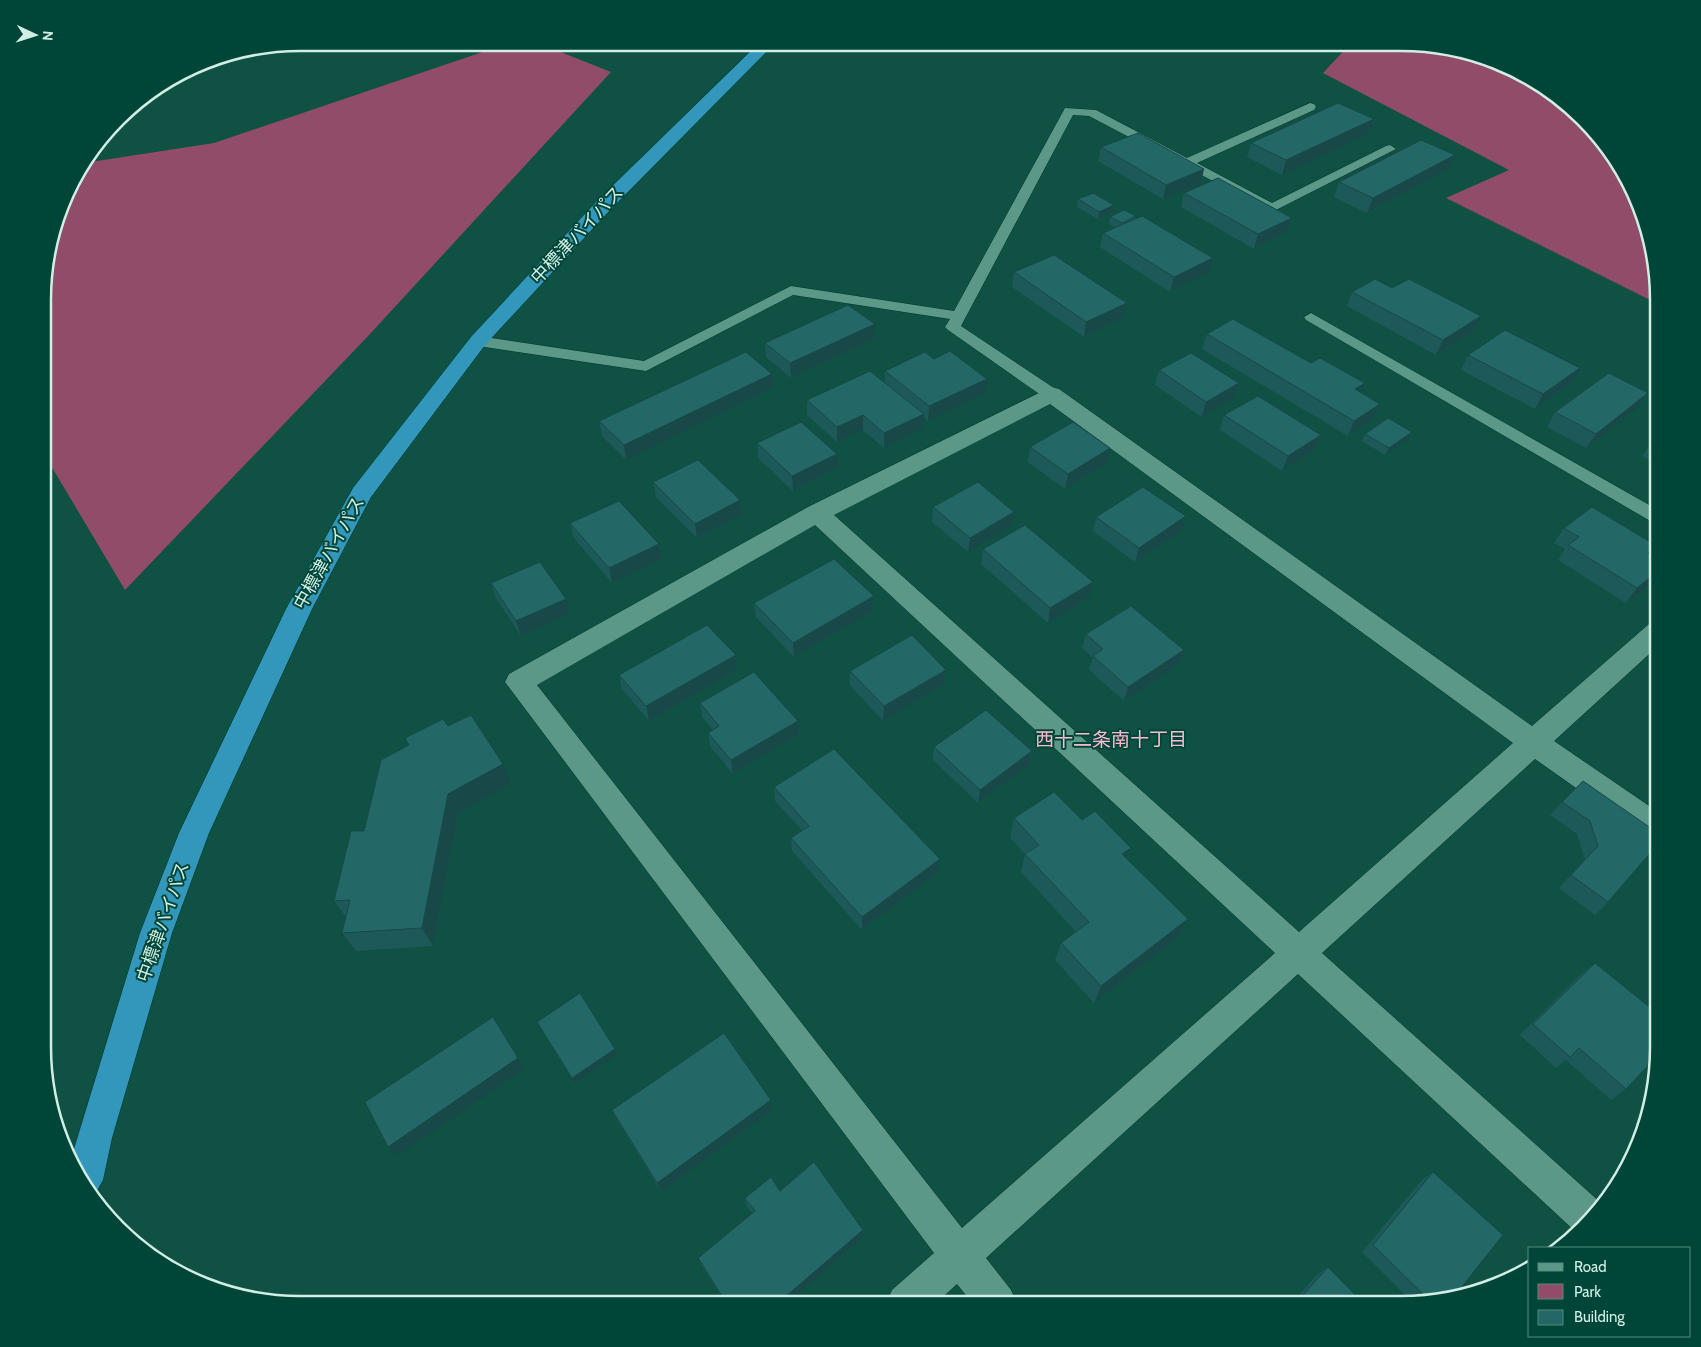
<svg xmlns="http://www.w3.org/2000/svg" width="1701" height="1347" font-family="Cabin,'Noto Sans JP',sans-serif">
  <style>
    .green { fill: #914c69 }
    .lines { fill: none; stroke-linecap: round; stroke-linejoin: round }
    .service-casing { stroke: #01342a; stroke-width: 1 }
    .minor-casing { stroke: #01342a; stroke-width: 1 }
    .trunk-casing { stroke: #01342a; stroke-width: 1 }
    .service { fill: #5c9888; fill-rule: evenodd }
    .minor { fill: #5c9888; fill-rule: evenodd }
    .trunk { fill: #3396bb; fill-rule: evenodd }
    .wall { fill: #1e5959 }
    .shaded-wall { fill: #184848 }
    .building { fill: #236767; stroke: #184848 }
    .labels { text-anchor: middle; stroke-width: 4; stroke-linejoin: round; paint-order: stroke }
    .street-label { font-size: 18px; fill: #d1eee5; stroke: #004638 }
    .neighbourhood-label { font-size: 19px; fill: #fbbad2; stroke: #004638 }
    .rim { fill: none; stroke: #d1eee5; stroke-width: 2.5 }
  </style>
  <rect width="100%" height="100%" fill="#0f5143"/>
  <g class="green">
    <polygon points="509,43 538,43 611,72 370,334 125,590 44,454 45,266 77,172 84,163 214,143"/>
    <polygon points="1351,43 1417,43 1500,62 1571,107 1632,186 1650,234 1658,304 1446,198 1509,170 1323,73"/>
  </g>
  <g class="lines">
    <g class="service-casing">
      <g id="service">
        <polygon points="1310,103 1314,104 1316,107 1314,110 1197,163 1272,203 1386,146 1390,145 1396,149 1272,212 1089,116 1073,115 961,326 1057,390 1059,394 1057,398 1045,398 948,330 945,327 950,319 793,295 646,371 478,346 470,341 478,336 644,361 791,286 954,311 1065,108 1096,110 1187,158"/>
        <polygon points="1311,313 1658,510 1658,524 1652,522 1306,320 1304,317"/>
      </g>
    </g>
    <g class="minor-casing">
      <path id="minor" d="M1051,387L1059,389L1532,726L1649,624L1658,621V646L1554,741L1658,812V842L1647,838L1535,759L1322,953L1602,1204L1594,1217L1577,1233L1298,974L986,1258L1011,1290L1017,1304H973L957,1284L935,1304H886L892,1290L934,1253L505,682L509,674L808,507ZM1050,404L1513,743L1299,932L834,515ZM815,525L1275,953L962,1228L537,685Z"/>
    </g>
    <g class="trunk-casing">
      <polygon id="trunk" points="759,43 775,43 610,210 485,345 371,497 312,609 209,833 172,933 112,1138 103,1180 95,1194 70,1162 140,933 179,833 286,609 353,488 471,337 596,202"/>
    </g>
    <use href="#service" class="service"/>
    <use href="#minor" class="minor"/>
    <use href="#trunk" class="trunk"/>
  </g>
  <g class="wall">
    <polygon points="1374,119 1369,133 1282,175 1247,157 1251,143"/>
    <polygon points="1101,147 1201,184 1163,199 1098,161"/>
    <polygon points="1449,169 1367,213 1334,197 1339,182"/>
    <polygon points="1184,193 1292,218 1287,232 1254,249 1181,207"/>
    <polygon points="1078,199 1113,212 1098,219 1077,207"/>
    <polygon points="1110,217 1136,218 1213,258 1209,273 1170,292 1100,247 1103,233 1115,227 1109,224"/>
    <polygon points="1014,272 1123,318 1084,337 1012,287"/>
    <polygon points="1392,288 1481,316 1474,331 1436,355 1347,306 1352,292"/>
    <polygon points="1207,334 1361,393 1380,404 1374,418 1348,436 1202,349"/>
    <polygon points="875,339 791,378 766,357 765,343"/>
    <polygon points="1468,355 1571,383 1535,409 1461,370"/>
    <polygon points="934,359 987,379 985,394 928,421 924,417 923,429 884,448 863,430 837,442 807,415 807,400 885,383 885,371"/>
    <polygon points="1159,370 1239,383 1234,398 1202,417 1155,385"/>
    <polygon points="772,374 773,388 626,460 602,436 599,421"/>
    <polygon points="1648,393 1638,408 1586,448 1547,427 1555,412"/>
    <polygon points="1224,415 1321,435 1315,450 1282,471 1220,430"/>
    <polygon points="1412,432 1408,439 1385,455 1362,441 1365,434"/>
    <polygon points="1658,436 1658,465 1642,456 1652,441"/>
    <polygon points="757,443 837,468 793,491 758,458"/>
    <polygon points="1030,447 1107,463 1065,489 1028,462"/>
    <polygon points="653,482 740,500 742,515 697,538 656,497"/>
    <polygon points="933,507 1012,526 968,552 932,522"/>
    <polygon points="1096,517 1182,531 1135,562 1093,531"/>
    <polygon points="570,523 659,544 661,559 612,583 574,538"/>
    <polygon points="1564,528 1657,546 1651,554 1656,579 1626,603 1558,560 1565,549 1554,543"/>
    <polygon points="983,549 1090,597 1048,623 981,564"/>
    <polygon points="491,583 566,599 570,613 521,636 496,598"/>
    <polygon points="874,596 873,611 794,657 756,617 754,603"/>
    <polygon points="1086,634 1184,650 1179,664 1124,701 1089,670 1093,658 1082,648"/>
    <polygon points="736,655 737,670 649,721 622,689 619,675"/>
    <polygon points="946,670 945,684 883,721 850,685 850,671"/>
    <polygon points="700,703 798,721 799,734 733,774 710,746 708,733 713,730 702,717"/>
    <polygon points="448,726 511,784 458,813 433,946 356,951 342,933 346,917 334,901 409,746 405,738"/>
    <polygon points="934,747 1032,751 1029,765 978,803 933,760"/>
    <polygon points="774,787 939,872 862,930 792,851 791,838 802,830 775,801"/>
    <polygon points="1562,802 1658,833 1608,902 1595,915 1559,888 1585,859 1577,834 1550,815"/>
    <polygon points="1014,818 1082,820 1131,848 1127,859 1188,919 1179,937 1094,1003 1055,960 1061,943 1076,932 1021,872 1025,854 1010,838"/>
    <polygon points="1595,963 1626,1089 1611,1100 1566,1060 1556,1068 1520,1035 1581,974"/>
    <polygon points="612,1110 772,1110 661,1192 617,1120"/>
    <polygon points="1433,1172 1457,1293 1412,1302 1362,1252 1421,1181"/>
    <polygon points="780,1191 863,1230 863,1238 786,1304 726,1304 701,1265 698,1258 752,1213 747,1206 745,1198"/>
    <polygon points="1328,1267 1364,1304 1291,1304 1318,1274"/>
  </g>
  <g class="shaded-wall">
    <polygon points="1374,119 1369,133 1282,175 1286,160"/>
    <polygon points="1455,155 1449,169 1367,213 1373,198"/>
    <polygon points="1204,169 1201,184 1163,199 1166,185"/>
    <polygon points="1114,205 1113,212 1098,219 1099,212"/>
    <polygon points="1292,218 1287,232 1254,249 1258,234"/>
    <polygon points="1213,258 1209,273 1170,292 1174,277"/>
    <polygon points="1127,303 1123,318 1084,337 1086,322"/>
    <polygon points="1481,316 1474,331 1436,355 1443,340"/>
    <polygon points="875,324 875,339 791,378 790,363"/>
    <polygon points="1580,368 1571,383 1535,409 1543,394"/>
    <polygon points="772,374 773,388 626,460 624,445"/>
    <polygon points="987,379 985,394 928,421 929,406"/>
    <polygon points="1239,383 1234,398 1202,417 1206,402"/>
    <polygon points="1365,383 1359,398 1355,389"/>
    <polygon points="1648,393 1638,408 1586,448 1596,434"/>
    <polygon points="1380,404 1374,418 1348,436 1354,421"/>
    <polygon points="924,414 923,429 884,448 884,433"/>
    <polygon points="863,415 863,430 837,442 837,427"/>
    <polygon points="1412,432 1408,439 1385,455 1389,448"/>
    <polygon points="1321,435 1315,450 1282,471 1288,456"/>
    <polygon points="1110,448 1107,463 1065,489 1068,474"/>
    <polygon points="837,454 837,468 793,491 792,476"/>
    <polygon points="740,500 742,515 697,538 695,524"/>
    <polygon points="1014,512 1012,526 968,552 970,538"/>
    <polygon points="1186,516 1182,531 1135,562 1139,548"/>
    <polygon points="659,544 661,559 612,583 609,568"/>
    <polygon points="1657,546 1646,561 1648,553"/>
    <polygon points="1658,571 1658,576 1656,579 1626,603 1637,588"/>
    <polygon points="1093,582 1090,597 1048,623 1050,608"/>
    <polygon points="874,596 873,611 794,657 793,643"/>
    <polygon points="566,599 570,613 521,636 516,621"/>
    <polygon points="1184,650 1179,664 1124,701 1128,687"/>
    <polygon points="736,655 737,670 649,721 646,706"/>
    <polygon points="946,670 945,684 883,721 884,706"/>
    <polygon points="798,721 799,734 733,774 731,760"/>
    <polygon points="1032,751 1029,765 978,803 980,790"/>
    <polygon points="503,764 511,784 458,813 433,946 422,928 448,794"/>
    <polygon points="1131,848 1124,866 1122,854"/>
    <polygon points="940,859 939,872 862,930 862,917"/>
    <polygon points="1188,919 1179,937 1094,1003 1101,986"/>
    <polygon points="493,1017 524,1069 397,1156 388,1147"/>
    <polygon points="615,1049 618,1054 574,1083 572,1078"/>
    <polygon points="771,1100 772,1110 661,1192 657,1183"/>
    <polygon points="863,1230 863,1238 786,1304 777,1304"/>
  </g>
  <g class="building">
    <polygon points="1338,103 1374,119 1286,160 1251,143"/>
    <polygon points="1138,133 1204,169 1166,185 1101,147"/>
    <polygon points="1421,140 1455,155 1373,198 1339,182"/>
    <polygon points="1218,178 1292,218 1258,234 1184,193"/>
    <polygon points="1093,193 1114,205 1099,212 1078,199"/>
    <polygon points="1124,210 1136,216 1122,223 1110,217"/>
    <polygon points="1142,216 1213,258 1174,277 1103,233"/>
    <polygon points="1054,255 1127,303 1086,322 1014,272"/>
    <polygon points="1375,279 1392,288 1409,279 1481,316 1443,340 1352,292"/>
    <polygon points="848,305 875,324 790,363 765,343"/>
    <polygon points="1233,319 1311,363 1320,358 1365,383 1355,389 1380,404 1354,421 1207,334"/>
    <polygon points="1505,330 1580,368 1543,394 1468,355"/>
    <polygon points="950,351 987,379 929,406 885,371 925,352 934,359"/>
    <polygon points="746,352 772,374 624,445 599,421"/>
    <polygon points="1191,353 1239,383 1206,402 1159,370"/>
    <polygon points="870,371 924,414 884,433 863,415 837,427 807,400"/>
    <polygon points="1609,373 1648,393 1596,434 1555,412"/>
    <polygon points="1258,396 1321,435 1288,456 1224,415"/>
    <polygon points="1388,418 1412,432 1389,448 1365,434"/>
    <polygon points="801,422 837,454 792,476 757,443"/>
    <polygon points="1073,422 1110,448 1068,474 1030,447"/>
    <polygon points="1658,436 1658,445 1652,441"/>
    <polygon points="698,460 740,500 695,524 653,482"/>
    <polygon points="978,482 1014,512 970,538 933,507"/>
    <polygon points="1143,487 1186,516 1139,548 1096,517"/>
    <polygon points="619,501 659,544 609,568 570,523"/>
    <polygon points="1592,507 1657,546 1648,553 1658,559 1658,571 1637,588 1568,545 1579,537 1564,528"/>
    <polygon points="1025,525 1093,582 1050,608 983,549"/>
    <polygon points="834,559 874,596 793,643 754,603"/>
    <polygon points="540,562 566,599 516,621 491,583"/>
    <polygon points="1131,606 1184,650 1128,687 1093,656 1103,649 1086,634"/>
    <polygon points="707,625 736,655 646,706 619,675"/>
    <polygon points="912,635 946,670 884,706 850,671"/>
    <polygon points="754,672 798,721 731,760 708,733 719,726 700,703"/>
    <polygon points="986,710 1032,751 980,790 934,747"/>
    <polygon points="471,715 503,764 448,794 422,928 342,933 350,900 334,901 351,831 364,831 381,760 409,745 405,738 443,719 448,726"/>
    <polygon points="834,749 940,859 862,917 791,838 809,826 774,787"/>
    <polygon points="1583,781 1658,833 1658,844 1608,902 1571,875 1598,846 1590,821 1562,802"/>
    <polygon points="1054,792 1082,820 1095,811 1131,848 1122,854 1188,919 1101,986 1061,943 1089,922 1025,854 1039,845 1014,818"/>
    <polygon points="1595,963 1658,1014 1658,1055 1626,1089 1579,1048 1570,1057 1533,1024"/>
    <polygon points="580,993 615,1049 572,1078 537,1022"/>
    <polygon points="493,1017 518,1058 388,1147 365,1102"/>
    <polygon points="724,1033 771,1100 657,1183 612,1110"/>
    <polygon points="814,1162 863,1230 777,1304 727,1304 698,1258 755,1211 745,1198 771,1177 780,1191"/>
    <polygon points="1433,1172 1503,1235 1457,1293 1428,1299 1373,1245"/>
    <polygon points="1328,1267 1364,1304 1295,1304"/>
  </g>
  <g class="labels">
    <g class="street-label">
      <text transform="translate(577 235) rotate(-47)" y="6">中標津バイパス</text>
      <text transform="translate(329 553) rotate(-61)" y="6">中標津バイパス</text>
      <text transform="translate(163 922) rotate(-71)" y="6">中標津バイパス</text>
    </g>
    <g class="neighbourhood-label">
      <text x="1111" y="746">西十二条南十丁目</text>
    </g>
  </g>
  <path d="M0 0H1701V1347H0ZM300 51H1401A249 249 0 0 1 1650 300V1047A249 249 0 0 1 1401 1296H300A249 249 0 0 1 51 1047V300A249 249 0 0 1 300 51Z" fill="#004638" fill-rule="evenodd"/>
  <path class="rim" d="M300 51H1401A249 249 0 0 1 1650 300V1047A249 249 0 0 1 1401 1296H300A249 249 0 0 1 51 1047V300A249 249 0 0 1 300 51Z"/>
  <rect x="1528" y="1247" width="162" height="90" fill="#004638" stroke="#54897d"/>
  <rect x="1538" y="1263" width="25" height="8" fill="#5c9888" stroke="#54897d"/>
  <text x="1574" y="1272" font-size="15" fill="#d1eee5">Road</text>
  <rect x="1538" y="1284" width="25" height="15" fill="#914c69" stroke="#54897d"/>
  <text x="1574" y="1297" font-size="15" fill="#d1eee5">Park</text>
  <rect x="1538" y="1310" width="25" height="15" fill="#236767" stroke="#54897d"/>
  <text x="1574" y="1322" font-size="15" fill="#d1eee5">Building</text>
  <g transform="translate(35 35) rotate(94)" stroke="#004638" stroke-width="4" paint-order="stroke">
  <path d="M0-4L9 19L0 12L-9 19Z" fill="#d1eee5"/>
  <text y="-8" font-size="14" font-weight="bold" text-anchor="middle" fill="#d1eee5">N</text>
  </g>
</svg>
